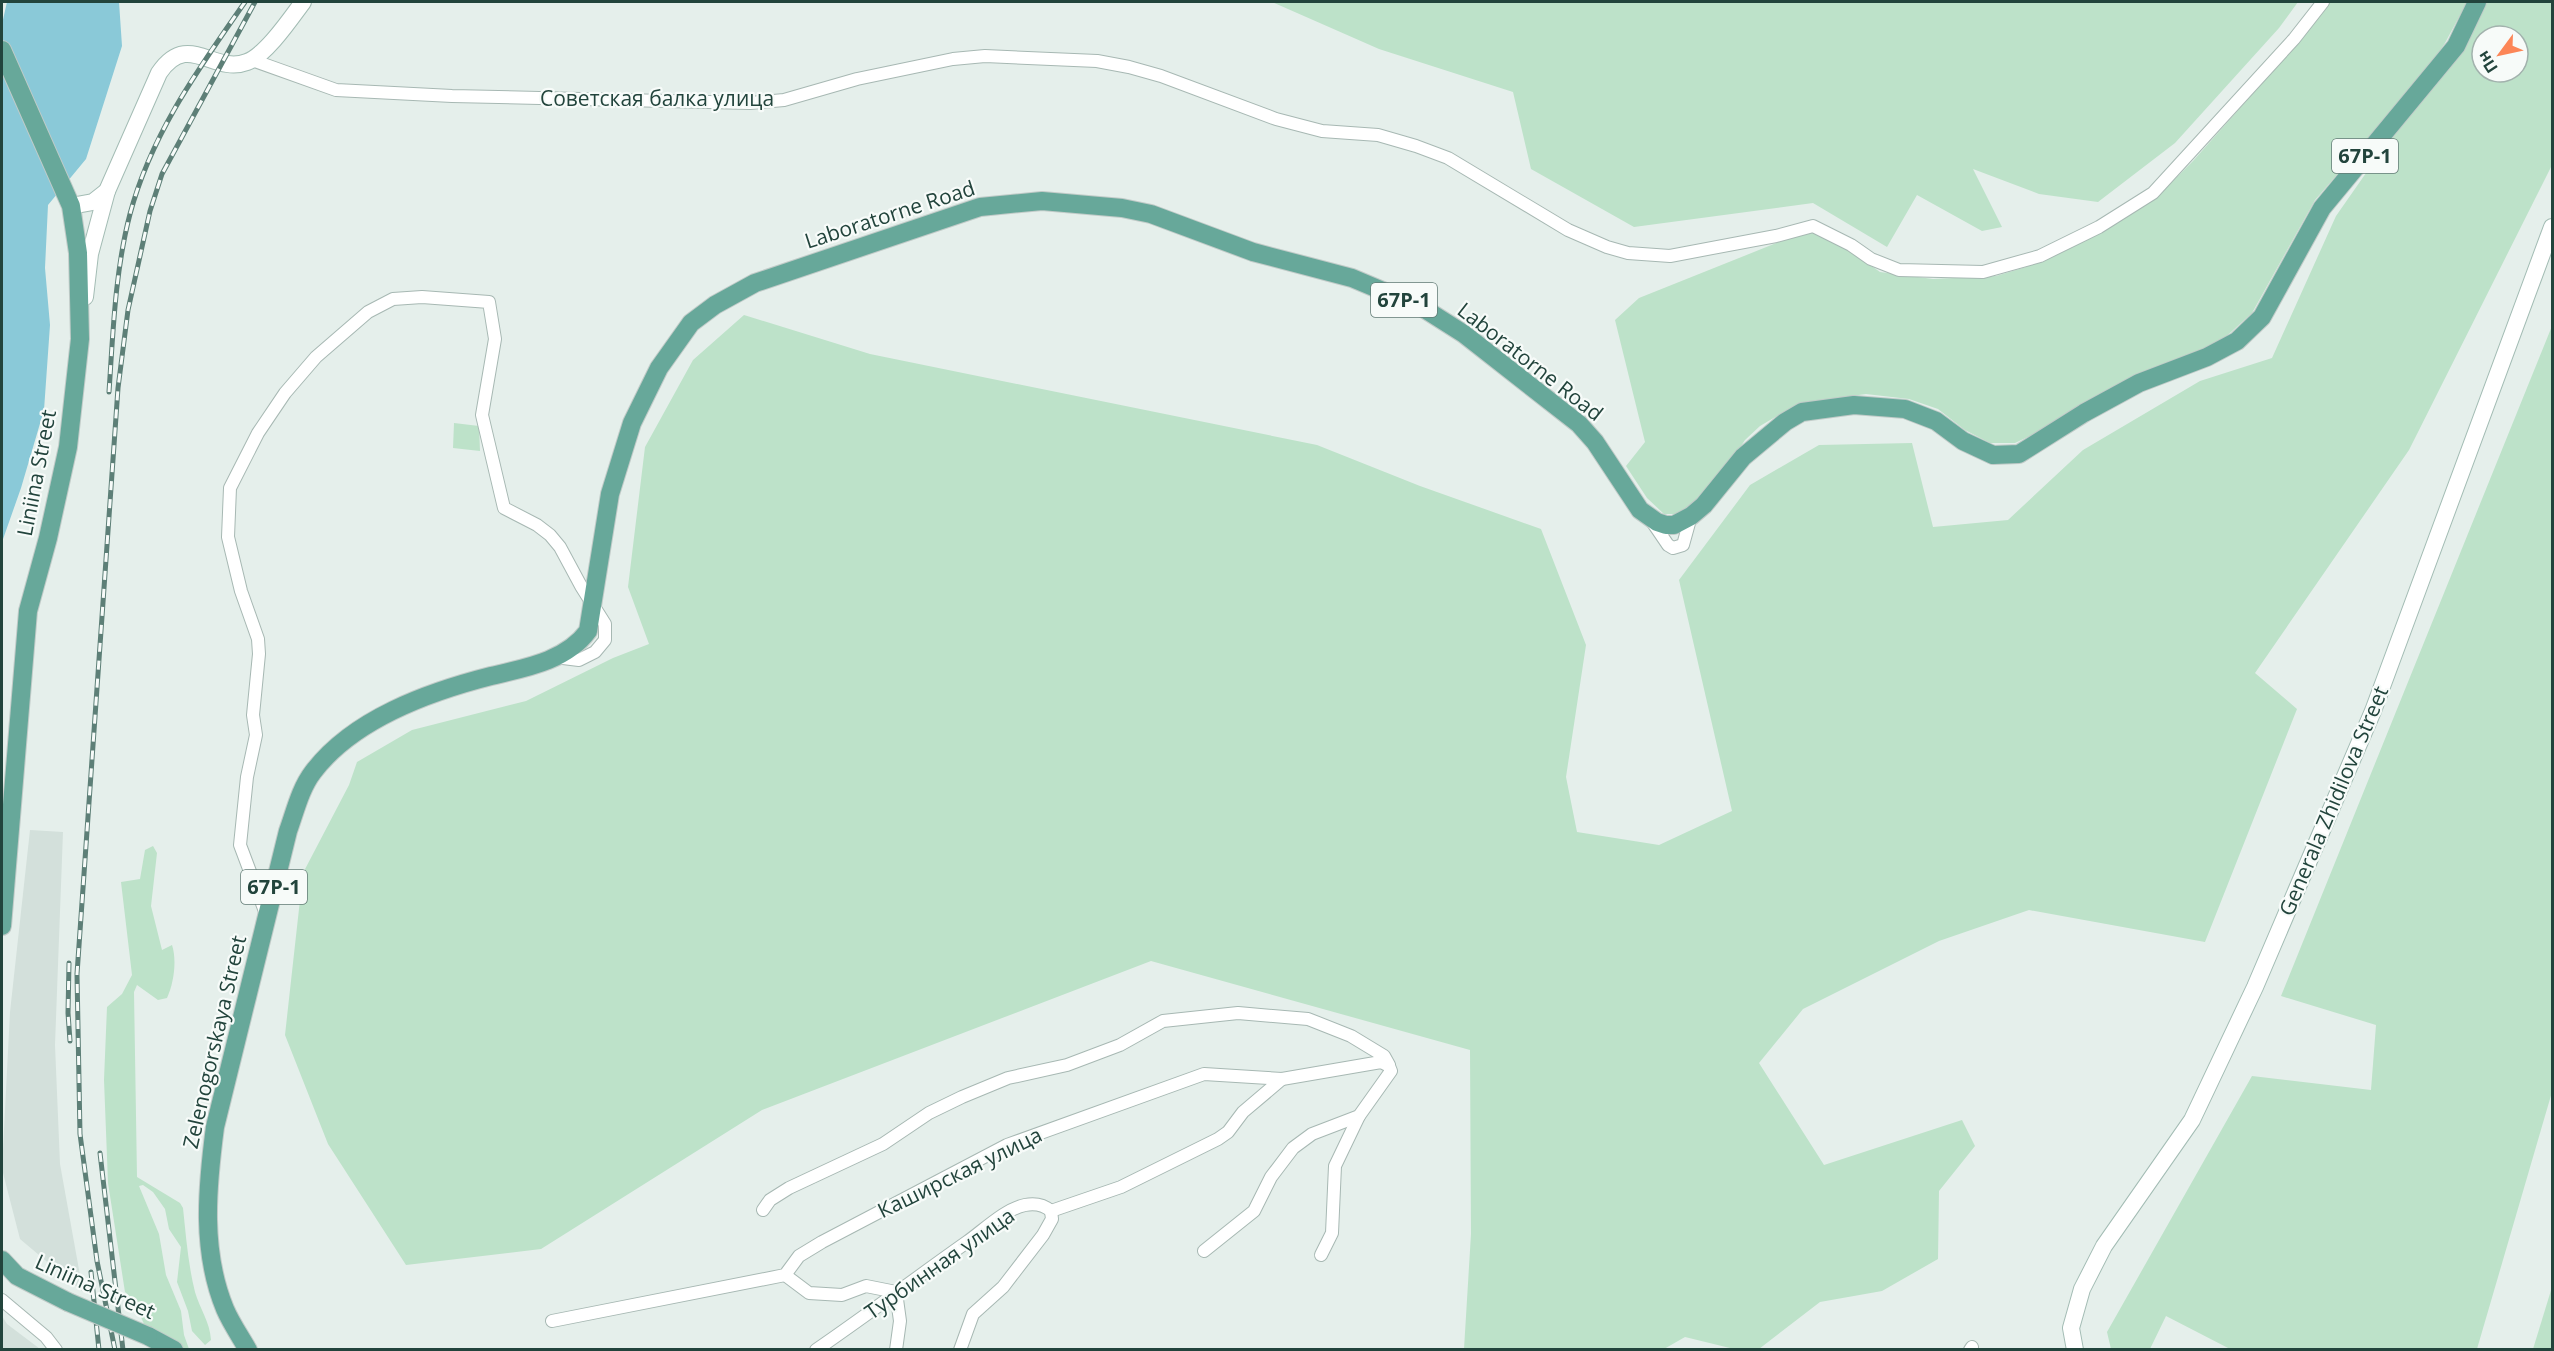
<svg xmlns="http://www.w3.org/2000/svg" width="2554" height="1351" font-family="'Open Sans',sans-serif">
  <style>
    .built { fill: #d3e0db }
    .green { fill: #bde2c9; fill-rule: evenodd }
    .water { fill: #8ac9d8 }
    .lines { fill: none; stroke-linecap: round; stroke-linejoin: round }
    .street-casing { stroke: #a7b8b3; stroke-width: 14 }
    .secondary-casing { stroke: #a3bcb4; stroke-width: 18 }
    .primary-casing { stroke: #c1cbc8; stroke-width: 20 }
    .street { stroke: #fff; stroke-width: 12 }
    .secondary { stroke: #fff; stroke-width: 16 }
    .primary { stroke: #67a89a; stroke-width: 18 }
    .rail-casing { stroke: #5d7f77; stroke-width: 5 }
    .rail { stroke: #f7fbf9; stroke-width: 3; stroke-dasharray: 9; stroke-linecap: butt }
    .primary-bridge-casing { stroke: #c1cbc8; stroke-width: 20; stroke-linecap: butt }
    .primary-bridge { stroke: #67a89a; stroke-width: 18 }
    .labels { text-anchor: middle; stroke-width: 4.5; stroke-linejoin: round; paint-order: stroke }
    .shield { fill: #f7fbf9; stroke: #627b75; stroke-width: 1.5 }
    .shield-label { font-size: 20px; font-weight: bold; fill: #22443c }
    .street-label { font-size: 21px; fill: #22443c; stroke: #f7fbf9 }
  </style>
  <rect width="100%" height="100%" fill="#e5efeb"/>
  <g class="built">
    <polygon points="30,830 63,832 55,1045 60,1164 83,1292 20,1239 2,1169 10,1012"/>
    <polygon points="2,1316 7,1324 40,1349 2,1349"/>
  </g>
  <g class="green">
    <polygon points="1272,2 2298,2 2279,28 2175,143 2098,202 2039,194 1973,169 2002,227 1982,231 1917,195 1887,247 1813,203 1634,227 1531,169 1513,92 1379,49"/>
    <polygon points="2330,2 2467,2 2445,43 2426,72 2315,200 2252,313 2220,342 2113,388 2064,414 2040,431 2015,443 1990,443 1965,430 1938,409 1909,399 1866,394 1799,403 1760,426 1745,440 1706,499 1678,514 1664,514 1647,498 1626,466 1645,442 1615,320 1639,298 1809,230 1842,245 1880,272 1933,279 1996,276 2026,267 2093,236 2158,196 2193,161 2296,45"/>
    <path d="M2477,2H2552V165L2409,450L2255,673L2297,709L2205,942L2029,910L1939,941L1803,1009L1759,1063L1824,1165L1962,1120L1975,1146L1939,1191L1938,1259L1882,1291L1820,1302L1759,1349H1734L1685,1337L1664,1349H1464L1471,1234L1470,1050L1151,961L762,1110L541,1249L406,1265L328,1144L285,1035L303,873L349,785L357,762L412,730L526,701L613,658L649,644L628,587L645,447L693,360L744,315L870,354L1317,445L1420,486L1541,529L1586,645L1566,777L1577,832L1659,845L1732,811L1679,580L1750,485L1819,445L1912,443L1933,527L2008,520L2083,450L2200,381L2272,358L2336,216L2459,40ZM2482,36H2518V72H2482Z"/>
    <polygon points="2552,326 2552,1092 2477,1349 2230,1349 2166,1316 2150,1349 2111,1349 2107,1332 2252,1076 2371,1090 2376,1025 2281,996"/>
    <polygon points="454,423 479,426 480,451 453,448"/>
    <path d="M153,846L157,853L151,906L162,950L172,945C177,960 174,983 167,998L158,1000L137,985L134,992L137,1177L180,1203L183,1208C186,1236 188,1264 195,1292C200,1309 210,1322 211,1340L205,1345L192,1331L188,1311L177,1282L181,1247L169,1229L165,1209L153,1192L143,1185L139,1186L159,1234L166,1275L181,1311L184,1335L189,1349H155L133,1299L125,1292L108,1183L104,1080L107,1007L122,994L132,975L121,882L140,879L145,850Z"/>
    <polygon points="2552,1287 2552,1349 2533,1349"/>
  </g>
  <polygon class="water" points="7,2 119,2 122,46 86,159 48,205 45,268 50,325 44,410 21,488 2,542 2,24"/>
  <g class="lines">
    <g class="street-casing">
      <g id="street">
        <polyline points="252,60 336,90 452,96 750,103 784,100 857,79 953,59 985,56 1097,61 1129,67 1161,76 1276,119 1322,131 1378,135 1416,146 1448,158 1568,230 1607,247 1628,253 1670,256 1776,236 1813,226 1851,245 1871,259 1899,270 1983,272 2040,256 2099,227 2153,193 2294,39 2323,2"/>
        <polyline points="1651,520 1668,545 1673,548 1683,545 1691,516"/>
        <polyline points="266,914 240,845 247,777 256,735 253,715 259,654 258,639 241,591 228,537 230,488 258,433 285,393 316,357 368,312 393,299 422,297 489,302 495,339 482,415 504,508 537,525 550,535 560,547 581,586 605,624 605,640 595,652 579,660 555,657"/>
        <polyline points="763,1210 770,1200 789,1188 883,1144 929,1113 962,1097 1008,1078 1067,1065 1120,1045 1163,1021 1238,1013 1308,1019 1351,1036 1384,1056 1389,1065"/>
        <polyline points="1321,1255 1332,1233 1335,1166 1359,1116"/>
        <polyline points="785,1275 809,1293 842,1295 866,1286 896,1292"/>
        <polyline points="896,1292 900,1321 896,1350"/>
        <polyline points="2,1300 46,1337 56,1350"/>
        <polyline points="552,1321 785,1275 799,1256 822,1242 1007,1145 1204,1074 1282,1079 1381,1062 1389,1066 1391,1071 1359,1116 1312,1134 1293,1148 1271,1177 1254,1211 1204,1251"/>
        <path d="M816,1350C867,1315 916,1278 967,1242C984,1230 1005,1209 1025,1205C1035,1203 1044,1205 1051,1211L1121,1187L1218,1139L1228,1132L1243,1112L1282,1079"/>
        <polyline points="960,1350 973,1314 1003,1287 1043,1235 1052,1219 1051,1211"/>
        <polyline points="1970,1350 1972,1347"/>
      </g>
    </g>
    <g class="secondary-casing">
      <g id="secondary">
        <path d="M71,206L93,202L107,191L159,73C188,30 213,75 247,62C266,55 291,18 303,2"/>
        <polyline points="85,297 90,254 107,191"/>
        <polyline points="2075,1350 2071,1328 2082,1289 2104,1246 2192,1120 2255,987 2373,711 2552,227"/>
      </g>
    </g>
    <g class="primary-casing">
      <g id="primary">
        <polyline points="2,50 71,206 78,253 80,339 68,447 48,538 28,611 2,926"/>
        <polyline points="2,1260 17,1276 68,1302"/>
        <polyline points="148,1336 174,1350"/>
        <path d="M248,1350C240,1336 231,1323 225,1309C201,1251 207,1188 215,1127L288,831C295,812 300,789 313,772C353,719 428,692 491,676C525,668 566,661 588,631L610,494L632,423L659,368L691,323L715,305L755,283L980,207L1042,201L1122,208L1151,214L1253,252L1352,278L1423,308L1464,334L1579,424L1595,442L1640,510L1657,522L1666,525H1674L1691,516L1704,505L1743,457L1785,422L1802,412L1854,405L1905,409L1936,421L1963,441L1993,455L2019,454L2084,413L2139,383L2207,357L2237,341L2262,317L2322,208L2456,46L2477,2"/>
      </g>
    </g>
    <use href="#street" class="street"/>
    <use href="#secondary" class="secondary"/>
    <use href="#primary" class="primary"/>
    <g class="rail-casing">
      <g id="rail">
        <path d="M109,392C113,333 115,271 130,214C151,134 199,68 245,2"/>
        <polyline points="69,963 68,1013 70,1041"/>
        <polyline points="100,1153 123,1350"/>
        <polyline points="91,1272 99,1350"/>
        <polyline points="115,1350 97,1261 80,1134 77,974 118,388 128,310 150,211 162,174 255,2"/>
      </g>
    </g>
    <use href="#rail" class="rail"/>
    <g class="primary-bridge-casing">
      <polyline id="primary-bridge" points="68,1302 148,1336"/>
    </g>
    <use href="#primary-bridge" class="primary-bridge"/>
  </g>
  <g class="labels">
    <g class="shield">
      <rect x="2332" y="139" width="66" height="34" rx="4.5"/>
      <rect x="1371" y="283" width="66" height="34" rx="4.5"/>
      <rect x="241" y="870" width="66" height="34" rx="4.5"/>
    </g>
    <g class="shield-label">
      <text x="2365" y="163">67Р-1</text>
      <text x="1404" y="307">67Р-1</text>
      <text x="274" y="894">67Р-1</text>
    </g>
    <g class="street-label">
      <text x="657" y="106">Советская балка улица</text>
      <text transform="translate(890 215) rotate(-18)" y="7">Laboratorne Road</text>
      <text transform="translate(1530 362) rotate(38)" y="7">Laboratorne Road</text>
      <text transform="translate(37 473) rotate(-79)" y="7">Liniina Street</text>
      <text transform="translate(2334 801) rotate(-67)" y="7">Generala Zhidilova Street</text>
      <text transform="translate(215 1042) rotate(-77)" y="7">Zelenogorskaya Street</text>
      <text transform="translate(960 1173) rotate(-26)" y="7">Каширская улица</text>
      <text transform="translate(940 1264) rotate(-35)" y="7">Турбинная улица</text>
      <text transform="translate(95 1287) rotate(24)" y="7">Liniina Street</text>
    </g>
  </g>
  <rect width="2554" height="1351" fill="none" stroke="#22443c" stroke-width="6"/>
  <g transform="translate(2500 54) rotate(237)"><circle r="28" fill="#f7fbf9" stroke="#a2b2ad" stroke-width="1.5"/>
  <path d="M0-4.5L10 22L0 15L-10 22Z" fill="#fc8657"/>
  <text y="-9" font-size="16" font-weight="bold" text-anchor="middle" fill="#22443c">Пн</text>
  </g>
</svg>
